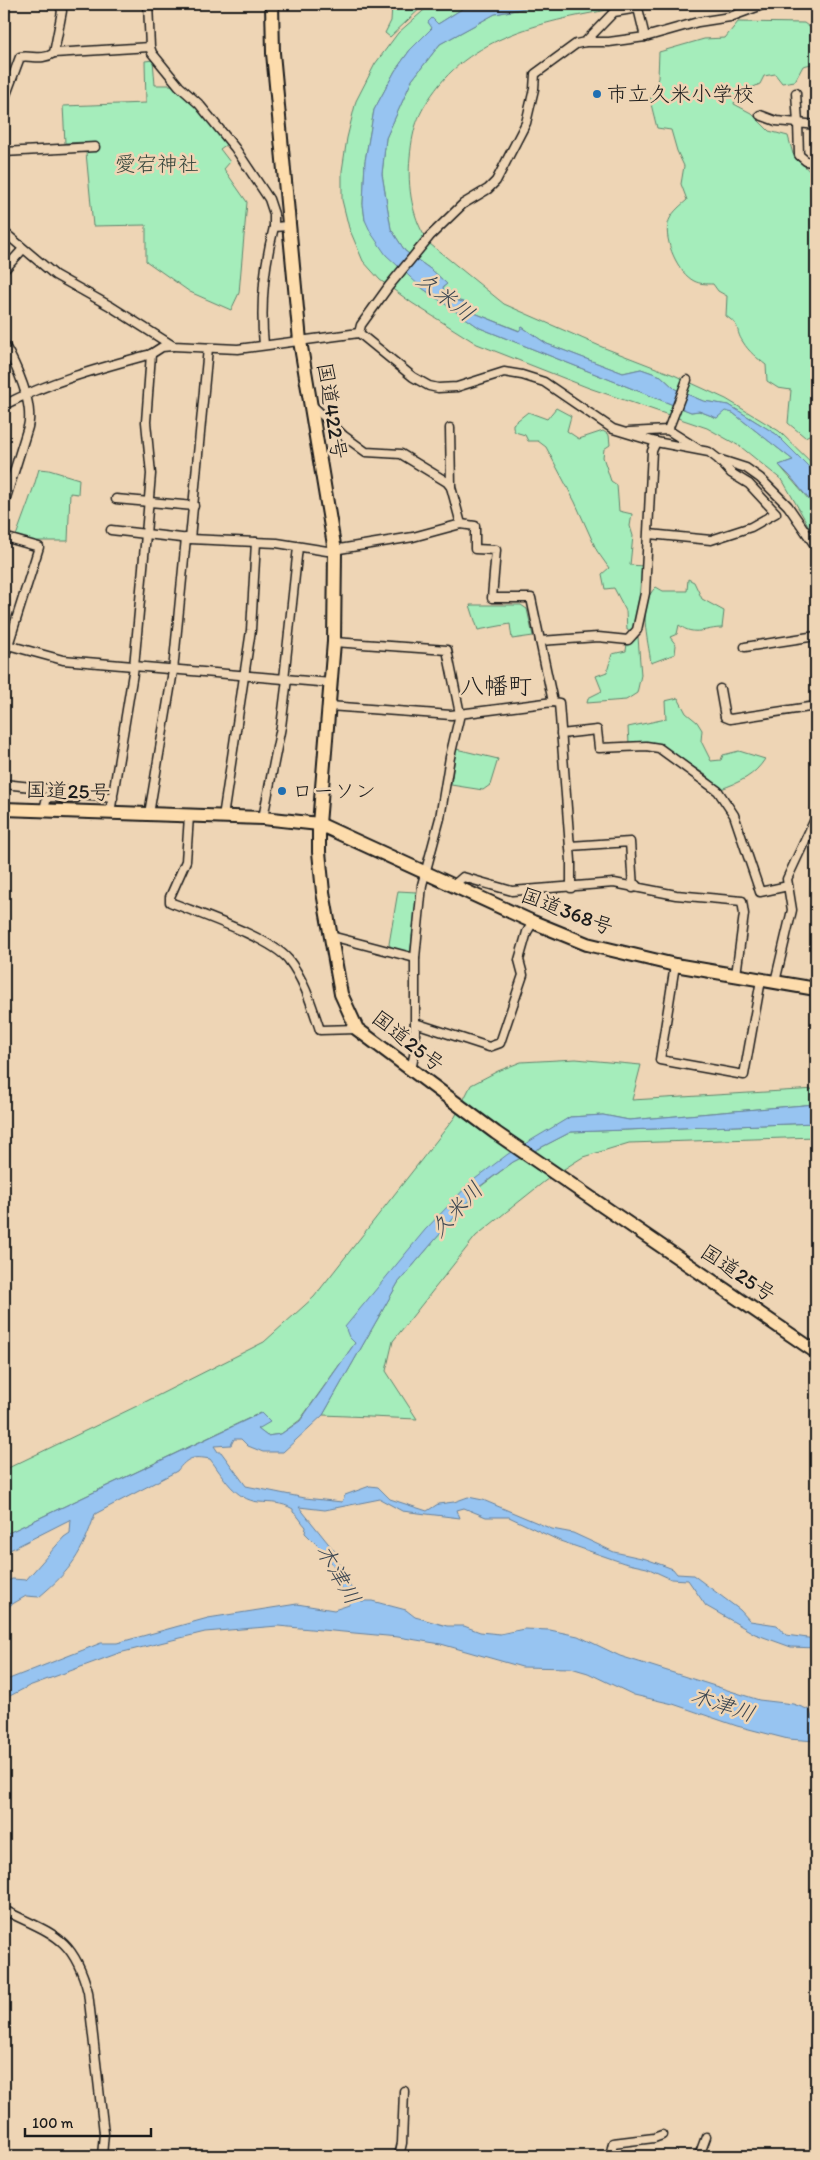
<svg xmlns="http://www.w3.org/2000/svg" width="820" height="2160" font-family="Itim,'Klee One',sans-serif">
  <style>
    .green { fill: #a5edbb; stroke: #60846c }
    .water { fill: #97c4f1; stroke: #66819c }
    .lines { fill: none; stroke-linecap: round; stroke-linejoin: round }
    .minor-casing { stroke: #1c1c1c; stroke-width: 11 }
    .trunk-casing { stroke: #1c1c1c; stroke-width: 16 }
    .minor { stroke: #eed5b5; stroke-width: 8 }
    .trunk { stroke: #fddcac; stroke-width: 12 }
    .poi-dot { fill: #1f6fb2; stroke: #eed5b5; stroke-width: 2 }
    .labels { text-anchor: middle; stroke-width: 5; stroke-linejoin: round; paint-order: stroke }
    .poi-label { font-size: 21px; fill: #1c1c1c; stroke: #eed5b5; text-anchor: start }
    .park-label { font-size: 21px; fill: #37463c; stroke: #eed5b5 }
    .street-label { font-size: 21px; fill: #1c1c1c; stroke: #eed5b5 }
    .water-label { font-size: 22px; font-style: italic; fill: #3b4651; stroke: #eed5b5 }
    .quarter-label { font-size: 24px; fill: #1c1c1c; stroke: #eed5b5 }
  </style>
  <rect width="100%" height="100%" fill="#eed5b5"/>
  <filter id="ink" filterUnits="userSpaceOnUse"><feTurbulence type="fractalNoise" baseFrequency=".02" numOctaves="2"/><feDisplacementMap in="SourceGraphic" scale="10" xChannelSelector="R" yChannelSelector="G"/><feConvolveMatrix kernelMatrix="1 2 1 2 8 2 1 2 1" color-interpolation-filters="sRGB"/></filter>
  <g filter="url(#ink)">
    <g class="green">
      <polygon points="392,4 425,4 390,37 385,33 391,21"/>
      <polygon points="431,4 470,4 438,24 428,22 433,28 410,50 395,71 374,110 365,161 363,204 365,220 422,288 480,328 691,412 699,411 717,418 725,410 733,413 793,460 779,465 816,508 816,539 783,481 741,447 707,428 589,388 477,344 412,303 380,280 363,261 349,228 342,200 342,171 347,138 356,101 375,64 398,33"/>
      <path d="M547,4H639C569,18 487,26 439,85C419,111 413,125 410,157C407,186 412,221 430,244L504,304L602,347L674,375L726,399L779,431L816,467V474L776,434L729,405L703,401L675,389L661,376L641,369L623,373L547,344L522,327L520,331L472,312L463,302L455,300L444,292L443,287L447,284L433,271L405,251L391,229L382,174L386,138L412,80L440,44L495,14Z"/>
      <path d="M738,22L804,23L816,32V63L803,66L795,81L782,83L775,74L764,76L760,84L736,95L734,104L751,113L769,131L788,136L793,154L816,178V432L805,437L788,423L791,390L778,388L767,381L766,365C757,358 749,352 743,342C734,329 743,328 726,316L727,296L718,291L713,284C706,284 700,284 694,281C678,273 664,241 668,224C670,214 679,207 687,200L681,184L684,166L677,151L671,130L657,128L650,100L658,78L659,52L704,39L725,38Z"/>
      <polygon points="153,60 155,85 173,85 187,96 227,144 220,149 230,162 224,169 247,202 239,293 231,310 190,292 146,261 146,225 93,226 85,142 65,143 63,106 146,103 145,61"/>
      <polygon points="556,408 571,416 567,431 579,439 603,431 609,435 610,445 604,449 603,457 611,481 617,485 619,511 632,514 630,526 633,536 630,565 643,566 641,592 633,630 627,630 626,611 614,588 605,589 602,574 609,568 597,551 575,502 546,447 538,441 528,441 525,435 515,432 513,428 513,424 528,412 547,419"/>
      <path d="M39,469L49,470L79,479L78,494L70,493L68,541H33L16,536C24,513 33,492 39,469Z"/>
      <path d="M688,579L694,582L702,599L724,611L722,628C706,628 694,637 679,625L677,634L670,637L676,645L675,654L651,663C648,639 637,604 656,587L663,591H687Z"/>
      <polygon points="470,605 521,605 527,609 533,636 512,639 510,624 478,630"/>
      <polygon points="638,637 641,675 637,693 626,700 587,703 588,698 602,691 596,676 607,672 612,654 626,651 627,644"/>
      <path d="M678,698L686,713L697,722L702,730L701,741L711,761L721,760L723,755L739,751L765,759C754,776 740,782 721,789L706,775L661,745L647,742L629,743L628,727L666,719L665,701Z"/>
      <polygon points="456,749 498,759 490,785 483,790 451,785"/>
      <polygon points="398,891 416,892 417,894 410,955 392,949 389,944"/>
      <polygon points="576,1059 641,1065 632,1100 816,1089 816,1104 629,1120 603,1115 570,1117 471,1182 349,1337 355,1343 300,1420 281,1434 267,1436 257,1429 260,1413 4,1535 4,1470 139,1405 264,1342 314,1297 455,1117 471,1085 498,1071 521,1062"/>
      <polygon points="816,1123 816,1137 629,1143 583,1157 545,1181 476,1236 393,1341 386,1371 417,1419 323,1415 398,1283 476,1192 474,1189 477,1185 480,1187 513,1162 571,1132"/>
    </g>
    <g class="water">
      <polygon points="470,4 547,4 495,14 440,44 412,80 386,138 382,174 391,229 405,251 433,271 447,284 443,287 444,292 455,300 463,302 472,312 519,331 522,327 547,344 623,373 641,369 661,376 675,389 703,401 729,405 776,434 816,474 816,508 790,476 779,465 793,460 733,413 725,411 717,418 699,411 691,412 480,328 422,288 386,255 371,233 365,220 363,204 365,161 374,110 395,71 410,50 432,28 428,22 432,18 438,24"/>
      <path d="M816,1104V1123L571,1132L513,1162L479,1187L477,1185L474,1189L476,1192L398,1283L323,1415L283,1452H263L248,1446L241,1439H234L231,1445L214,1446L218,1452H221L246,1486L305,1498L342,1502L345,1495L370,1486L378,1487L390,1499L427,1511L438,1504L454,1502L468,1497L483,1500L552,1529L573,1533L614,1552L646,1559L673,1569L677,1574L693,1575L740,1610L750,1621L777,1625L786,1635L815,1639L816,1648L791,1647L755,1634L706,1606L688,1580L671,1579L647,1568L624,1563L560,1541L509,1517H486L464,1508L457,1510L460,1518L402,1511L380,1499L325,1510L299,1507L336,1553L337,1563L343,1567L349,1585L361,1601H372L406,1610L415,1617L447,1626H464L480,1632L500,1634L524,1629L550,1630L578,1636L620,1656L759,1700L793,1704L810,1710L812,1719L816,1718V1741L788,1739L737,1726L673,1704L634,1695L588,1673L571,1668L522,1667L441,1644L398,1637L278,1626L205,1632L119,1653L29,1686L4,1699V1681L101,1643H117L208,1618L297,1604L334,1610L349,1605L350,1600L340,1586L336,1569L321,1549L305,1533L306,1527C301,1522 299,1516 293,1512V1509C281,1502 272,1503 259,1502C235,1500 223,1476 210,1459C193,1456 188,1457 177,1471L95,1514C81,1555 72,1569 39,1597L26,1596L4,1609V1583L12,1579L26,1580L64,1537L70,1533L71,1519L4,1553V1535L261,1413L270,1422L258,1429L267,1436L281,1434L300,1421L355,1343L349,1337L345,1327L425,1230L471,1182L508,1154L570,1117L603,1115L629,1120Z"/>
    </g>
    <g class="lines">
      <g class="minor-casing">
        <g id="minor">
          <polyline points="148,4 150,47 152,53 179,86 199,104 235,148 269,199 274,214 274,227 288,226"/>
          <polyline points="637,4 645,37"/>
          <polyline points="585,42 614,12 638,8"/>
          <polyline points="54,53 62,11 59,4"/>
          <path d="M4,100L20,57C32,55 42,61 54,53L150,47"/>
          <polyline points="760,115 776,121 798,123 796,93"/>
          <polyline points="816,125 798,123 799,155 806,161 816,163"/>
          <polyline points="4,152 95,147"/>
          <polyline points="4,232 55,275 110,306 173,346 238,349 359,333 413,377 429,386 438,388 457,387 504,372 522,375 544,382 613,429 656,442 709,452 718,459 746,468 760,478 788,506 816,547"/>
          <polyline points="4,270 23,249"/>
          <polyline points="359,333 361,325 389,286 430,236 463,204 488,189 496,181 526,123 534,89 535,74 576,44 585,42 609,42 645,37 698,22 730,17 765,4"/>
          <path d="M4,344C16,365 34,403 28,427L4,504"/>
          <path d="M264,345C260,305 264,266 274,227"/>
          <path d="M4,405C51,381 100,368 151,354L162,347L173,346"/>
          <polyline points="312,405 344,436 366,452 401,454 447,482 451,487 461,524"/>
          <polyline points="450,428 451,487"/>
          <polyline points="668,430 687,380"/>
          <polyline points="629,432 668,430 698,449"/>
          <polyline points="116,499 194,506"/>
          <polyline points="111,530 190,539 277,543 327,551 413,537 461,524 475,526 475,549 496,550 492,598 531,598 553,702 559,703 571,861 571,888"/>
          <polyline points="649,534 711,540 751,527 776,513 749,484 731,473 719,460"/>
          <polyline points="4,537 39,547 4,658"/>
          <polyline points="190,539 208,348"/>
          <polyline points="540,641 598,637 628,640 637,630 645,593 652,451 656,442"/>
          <polyline points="334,642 447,650 460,714 450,757 440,818 422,885 415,958 415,1051 411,1070"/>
          <polyline points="4,644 63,660 331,683"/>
          <polyline points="745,647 816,636"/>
          <polyline points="284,679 298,547"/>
          <polyline points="720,689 725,717 730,719 816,706"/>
          <polyline points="329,706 451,715 553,702"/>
          <polyline points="561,734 597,730 599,748 646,746 659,748 718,791 734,815 760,892 788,886"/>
          <polyline points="4,784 77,792 76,798 47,797 44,810"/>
          <polyline points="77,792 80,795 113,798"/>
          <polyline points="110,813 134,667 146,534 151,474 146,422 151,354"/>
          <polyline points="149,814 173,671 186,538"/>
          <path d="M189,816L186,861L170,897V902C199,914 269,937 288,959C304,979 312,1006 320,1030L357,1029"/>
          <polyline points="223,817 251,630 256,542"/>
          <polyline points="263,818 281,727 287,679"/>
          <polyline points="570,846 630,842 633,888 636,885"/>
          <polyline points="454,885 463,877 512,891 614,883 676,895 742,901 744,914 736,975"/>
          <polyline points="331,936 415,958"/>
          <polyline points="675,965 660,1060 744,1075 761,980"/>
          <polyline points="775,982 792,910 787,879 816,817"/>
          <polyline points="415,1023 489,1047 500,1043 523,975 519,960 527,932 533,922"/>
          <path d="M4,1910C51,1934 73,1935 88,1992L104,2133L102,2156"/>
          <polyline points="399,2156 402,2143 404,2091"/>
          <polyline points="610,2156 613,2143 654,2138 662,2135"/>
          <polyline points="699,2156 706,2137"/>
        </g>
      </g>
      <g class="trunk-casing">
        <g id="trunk">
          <polyline points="272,4 273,53 300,341 335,551 334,642 319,824 319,852 323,892 341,994 357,1029 496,1133 816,1352"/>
          <polyline points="4,809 263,818 319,824 533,922 587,944 675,965 816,989"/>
        </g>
      </g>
      <use href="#minor" class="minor"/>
      <use href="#trunk" class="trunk"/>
    </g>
  </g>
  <g class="poi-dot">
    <circle cx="597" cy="94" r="5"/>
    <circle cx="282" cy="791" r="5"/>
  </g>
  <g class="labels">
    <g class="poi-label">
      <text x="607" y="101">市立久米小学校</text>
      <text x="292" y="798">ローソン</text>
    </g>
    <g class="park-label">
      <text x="157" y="171">愛宕神社</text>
    </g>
    <g class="street-label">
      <text transform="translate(332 411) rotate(81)" y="7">国道422号</text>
      <text transform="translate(68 791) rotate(2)" y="7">国道25号</text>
      <text transform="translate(567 911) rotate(21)" y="7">国道368号</text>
      <text transform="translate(408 1041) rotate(38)" y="7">国道25号</text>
      <text transform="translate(738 1273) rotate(34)" y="7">国道25号</text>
    </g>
    <g class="water-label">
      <text transform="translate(446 296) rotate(38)" y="8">久米川</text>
      <text transform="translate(456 1209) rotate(-47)" y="8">久米川</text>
      <text transform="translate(339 1574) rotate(60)" y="8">木津川</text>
      <text transform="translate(723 1704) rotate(18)" y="8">木津川</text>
    </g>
    <g class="quarter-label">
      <text x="496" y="694">八幡町</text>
    </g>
  </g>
  <rect width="820" height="2160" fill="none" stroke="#eed5b5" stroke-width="20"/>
  <rect x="10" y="10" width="800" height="2140" fill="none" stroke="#1c1c1c" stroke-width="2" filter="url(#ink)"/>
  <path d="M25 2128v8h126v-8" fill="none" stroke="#1c1c1c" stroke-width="2.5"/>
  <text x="32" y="2128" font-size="15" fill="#1c1c1c" stroke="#eed5b5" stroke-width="4" paint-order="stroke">100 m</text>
</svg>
